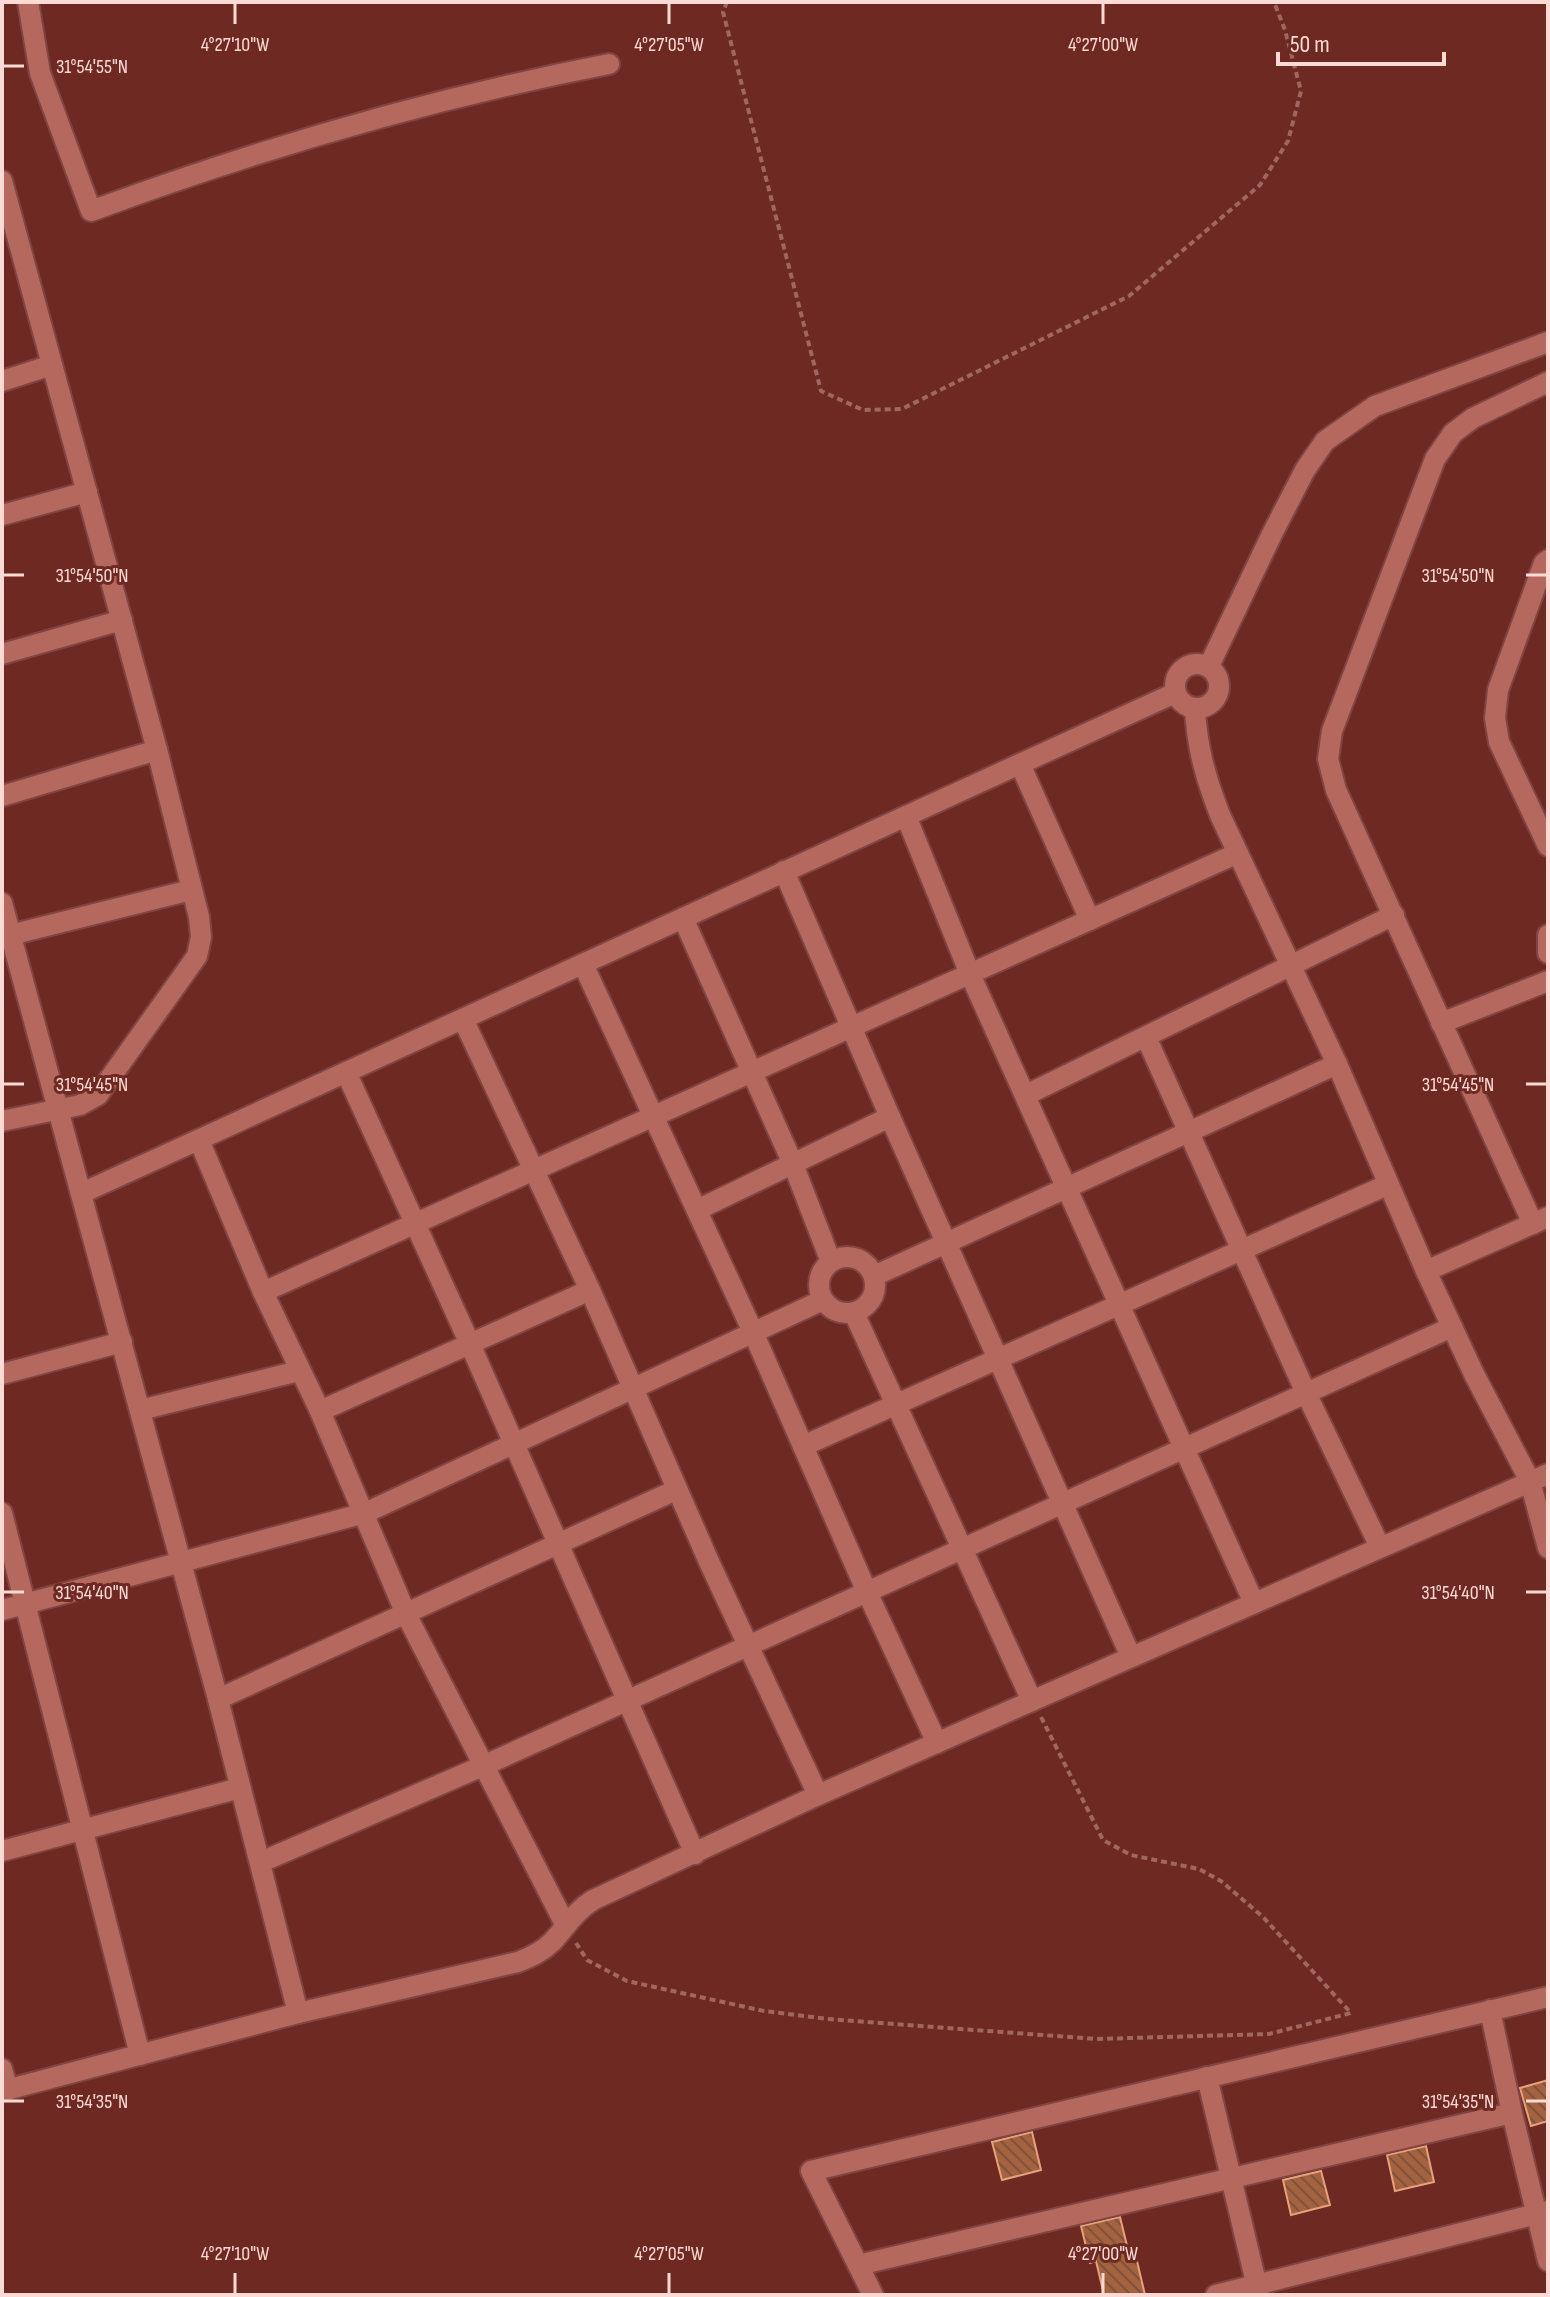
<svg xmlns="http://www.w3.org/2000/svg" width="1550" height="2297" font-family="'Sofia Sans Condensed',sans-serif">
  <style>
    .building { fill: url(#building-back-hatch); stroke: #e9a07c; stroke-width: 2 }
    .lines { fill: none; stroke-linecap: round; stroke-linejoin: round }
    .minor-casing { stroke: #804542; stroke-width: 24 }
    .path { stroke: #a06761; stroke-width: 4; stroke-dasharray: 6 4; stroke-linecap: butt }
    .minor { stroke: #b5685e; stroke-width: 20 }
    .ticks { fill: none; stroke: #fddad4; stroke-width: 3 }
    .ticks-label { font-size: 20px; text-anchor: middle; fill: #fddad4; stroke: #6f2923; stroke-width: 6; stroke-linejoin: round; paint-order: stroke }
  </style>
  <defs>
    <pattern id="building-back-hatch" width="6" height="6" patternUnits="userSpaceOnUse" patternTransform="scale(2)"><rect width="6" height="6" fill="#a5623f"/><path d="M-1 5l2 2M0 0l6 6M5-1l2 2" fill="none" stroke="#7d533f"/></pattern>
  </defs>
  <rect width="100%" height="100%" fill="#6f2923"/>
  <g class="building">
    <polygon points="1548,2080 1548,2121 1531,2126 1520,2088"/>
    <polygon points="1032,2132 1041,2170 1002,2180 992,2142"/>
    <polygon points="1426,2146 1434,2182 1395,2191 1387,2155"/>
    <polygon points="1321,2171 1330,2205 1291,2215 1283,2180"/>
    <polygon points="1120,2217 1130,2258 1136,2257 1145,2295 1104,2295 1096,2261 1090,2263 1081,2226"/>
  </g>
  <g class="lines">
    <g class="minor-casing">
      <g id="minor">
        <path d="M28,2L40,73L91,211C259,149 433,98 609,64"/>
        <polyline points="2,181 157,750 199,917 201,937 197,956 98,1095 80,1105 2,1121"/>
        <polyline points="2,381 52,365"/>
        <polyline points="2,515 87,492"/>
        <polyline points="1548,560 1544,563 1498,690 1495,718 1499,742 1548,846"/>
        <polyline points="2,654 122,620"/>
        <circle cx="1197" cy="686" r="22"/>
        <polyline points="1209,666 1272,534 1305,470 1325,441 1375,406 1548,342"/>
        <path d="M1195,709C1197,748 1206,779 1220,815L1337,1064L1426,1271"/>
        <polyline points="1020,764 1090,920"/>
        <polyline points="2,796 157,750"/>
        <polyline points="906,816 970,974 1254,1603"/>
        <polyline points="784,871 890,1117 1131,1657"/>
        <polyline points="2,903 218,1699 298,2013"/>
        <polyline points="683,918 793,1164 831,1262"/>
        <polyline points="10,935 191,890"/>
        <polyline points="1548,935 1548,953"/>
        <polyline points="583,964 753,1332 867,1592 937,1743"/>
        <polyline points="463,1019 590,1290 710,1564 818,1795"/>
        <polyline points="1441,1023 1548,981"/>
        <polyline points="1146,1037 1306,1393 1380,1547"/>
        <polyline points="346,1072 470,1344 695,1854"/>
        <polyline points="1026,1095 1394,915"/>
        <polyline points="199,1140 263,1292 320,1411 406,1614 565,1924"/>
        <polyline points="82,1193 1175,693"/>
        <polyline points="697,1210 890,1117"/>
        <polyline points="1548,1217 1426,1271 1474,1374 1530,1481 1548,1548"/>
        <polyline points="1533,1224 1336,790 1328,759 1332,731 1435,459 1453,433 1473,418 1548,382"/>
        <circle cx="847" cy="1285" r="28"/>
        <polyline points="874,1276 1337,1064"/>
        <polyline points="263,1292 1236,854"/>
        <polyline points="854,1313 1032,1701"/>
        <polyline points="2,1374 122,1342"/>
        <polyline points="140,1410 299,1371"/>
        <polyline points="320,1411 590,1290"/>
        <polyline points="803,1446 1387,1185"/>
        <polyline points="2,1513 140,2055"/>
        <polyline points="2,1610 365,1513 823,1300"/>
        <polyline points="218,1699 676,1490"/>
        <polyline points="2,1851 240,1788"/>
        <polyline points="261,1862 485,1765 1452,1327"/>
        <polyline points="1490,2010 1512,2113"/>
        <polyline points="2,2069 8,2090"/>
        <polyline points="1207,2077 1259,2295"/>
        <path d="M2,2091L298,2013L518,1962C531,1957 542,1952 552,1942C566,1927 574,1912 593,1900L818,1795L1548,1474"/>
        <polyline points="858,2265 1512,2113 1548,2261"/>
        <polyline points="873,2295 811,2171 1548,1997"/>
        <polyline points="1216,2295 1548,2211"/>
      </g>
    </g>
    <g class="path">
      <polyline points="727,2 723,12 821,391 863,410 902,409 1129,296 1260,185 1288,141 1301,91 1285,30 1274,2"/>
      <polyline points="576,1943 587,1960 627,1981 764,2011 827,2019 1096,2039 1269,2034 1351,2013 1263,1917 1221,1881 1199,1869 1131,1855 1103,1840 1041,1717"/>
    </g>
    <use href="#minor" class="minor"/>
  </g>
  <path class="ticks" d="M235,4V24M669,4V24M1103,4V24M4,66H24M4,575H24M1526,575H1546M4,1084H24M1526,1084H1546M4,1592H24M1526,1592H1546M4,2101H24M1526,2101H1546M235,2273V2293M669,2273V2293M1103,2273V2293"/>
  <g class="ticks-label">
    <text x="235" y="51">4°27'10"W</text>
    <text x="669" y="51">4°27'05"W</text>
    <text x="1103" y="51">4°27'00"W</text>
    <text x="92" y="73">31°54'55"N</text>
    <text x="92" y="582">31°54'50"N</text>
    <text x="1458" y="582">31°54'50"N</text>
    <text x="92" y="1091">31°54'45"N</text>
    <text x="1458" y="1091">31°54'45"N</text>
    <text x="92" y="1599">31°54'40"N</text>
    <text x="1458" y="1599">31°54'40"N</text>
    <text x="92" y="2108">31°54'35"N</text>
    <text x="1458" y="2108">31°54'35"N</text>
    <text x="235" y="2260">4°27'10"W</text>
    <text x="669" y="2260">4°27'05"W</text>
    <text x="1103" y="2260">4°27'00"W</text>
  </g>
  <rect width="1550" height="2297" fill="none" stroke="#fddad4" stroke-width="8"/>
  <path d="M1278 52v12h166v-12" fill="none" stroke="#fddad4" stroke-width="4"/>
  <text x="1290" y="52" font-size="24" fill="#fddad4" stroke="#6f2923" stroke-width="6" paint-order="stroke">50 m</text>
</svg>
